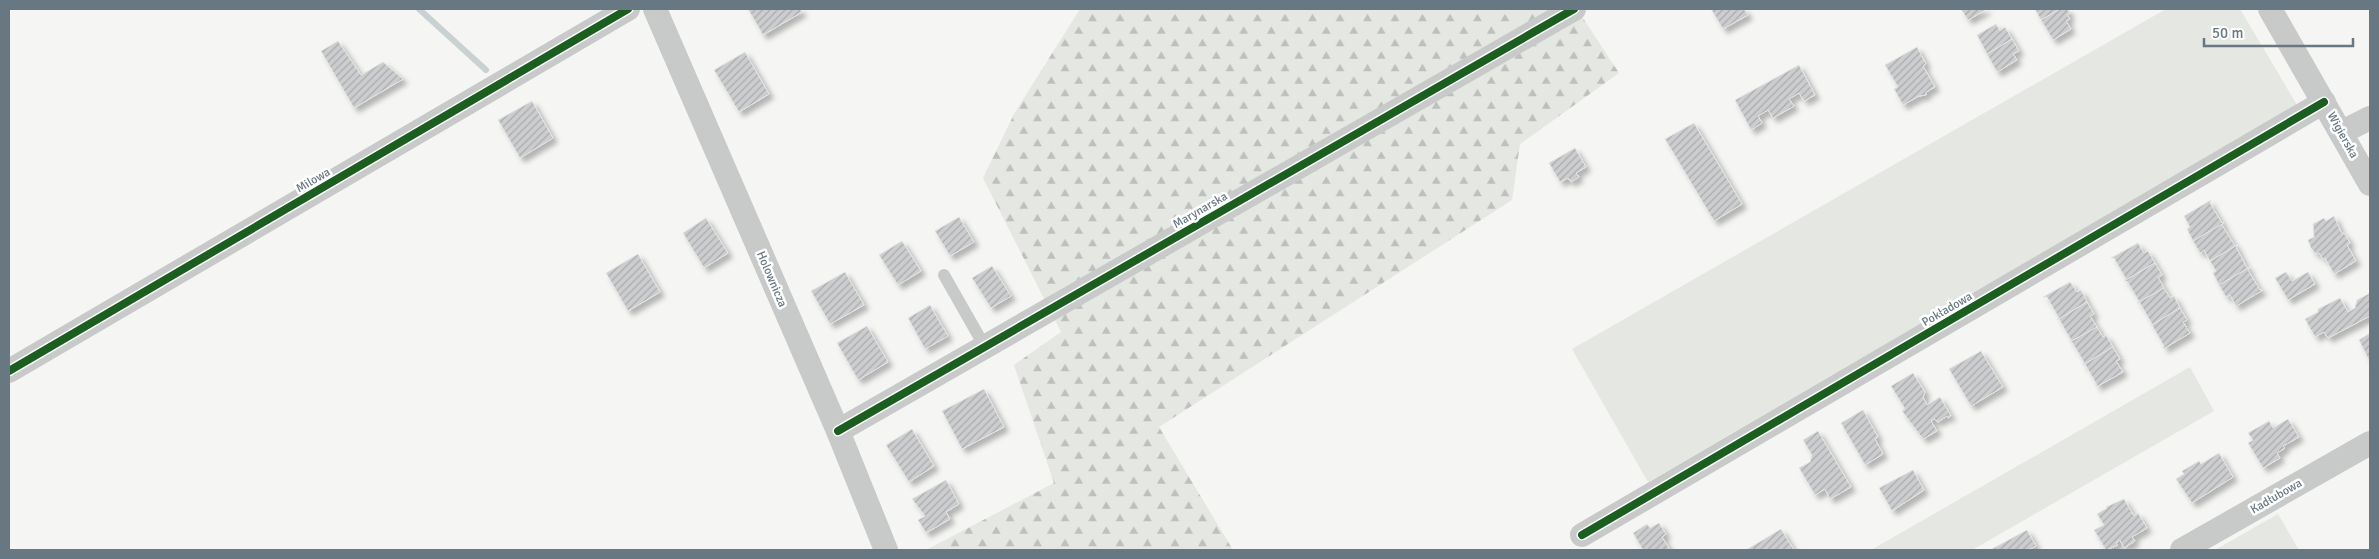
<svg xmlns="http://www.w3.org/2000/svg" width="2379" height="559" font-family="Signika,sans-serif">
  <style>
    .green { fill: #e4e7e2 }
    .forest { fill: url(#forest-firs) }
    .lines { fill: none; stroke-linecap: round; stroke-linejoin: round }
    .stream { stroke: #c9d1d3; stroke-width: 6 }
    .building { fill: url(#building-hatch); stroke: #e4e4e4; filter: url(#shadow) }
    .service { stroke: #c8caca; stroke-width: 12 }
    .minor { stroke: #c8caca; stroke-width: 24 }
    .cycleway-casing { stroke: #fff; stroke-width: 11 }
    .cycleway { stroke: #1b5e20; stroke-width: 8 }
    .labels { text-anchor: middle; stroke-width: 5; stroke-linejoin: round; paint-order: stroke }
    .street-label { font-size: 12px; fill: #687882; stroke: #fff }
  </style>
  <defs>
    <pattern id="forest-firs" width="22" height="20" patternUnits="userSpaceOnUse" patternTransform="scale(1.25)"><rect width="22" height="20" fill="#e4e7e2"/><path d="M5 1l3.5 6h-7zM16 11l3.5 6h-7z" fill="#bdc0bd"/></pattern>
    <pattern id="building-hatch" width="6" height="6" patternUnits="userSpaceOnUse" patternTransform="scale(1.25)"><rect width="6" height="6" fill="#cccdce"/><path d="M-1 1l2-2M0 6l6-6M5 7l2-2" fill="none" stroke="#a9abad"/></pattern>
    <filter id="shadow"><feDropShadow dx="4.5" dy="4.5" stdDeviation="2.5" flood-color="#0004"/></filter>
  </defs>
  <rect width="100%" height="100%" fill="#f5f5f4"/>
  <g class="green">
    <polygon points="2166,9 2240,9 2297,105 1648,482 1572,349"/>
    <polygon points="2190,367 2214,411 1972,550 1871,550"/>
    <polygon points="2278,514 2299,550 2215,550"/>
  </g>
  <polygon class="forest" points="1080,9 1577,9 1619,73 1520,144 1512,200 1159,427 1233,550 926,550 1054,483 1014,365 1061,332 983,178 1014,114"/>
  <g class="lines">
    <polyline class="stream" points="419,9 486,70"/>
  </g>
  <g class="building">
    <polygon points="748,9 800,9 802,12 763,35"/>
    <polygon points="1711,9 1744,9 1748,15 1723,29"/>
    <polygon points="1961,9 1987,9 1968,20"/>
    <polygon points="2035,9 2060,9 2041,20"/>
    <polygon points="2060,9 2067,9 2070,13 2067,15 2070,19 2066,21 2071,29 2053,40 2041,20"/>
    <polygon points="1996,24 2000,31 2005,27 2012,39 1987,54 1977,35"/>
    <polygon points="2012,39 2019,51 2013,54 2017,60 1997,72 1987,54"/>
    <polygon points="338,41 361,75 383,62 403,79 354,108 321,51"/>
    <polygon points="1917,47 1926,64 1923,66 1935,87 1926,92 1926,95 1919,96 1903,105 1894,89 1898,87 1885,65"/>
    <polygon points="745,52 769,94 739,112 714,70"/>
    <polygon points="1799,65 1815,95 1804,101 1799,93 1789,99 1794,106 1773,118 1768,110 1758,116 1762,123 1751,130 1735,100"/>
    <polygon points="532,101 553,138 520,158 498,120"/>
    <polygon points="1694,123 1742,204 1714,221 1665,139"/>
    <polygon points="1575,148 1586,167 1576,173 1579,177 1571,182 1568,178 1560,182 1549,163"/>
    <polygon points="2211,200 2210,203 2222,223 2224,223 2193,241 2187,229 2190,227 2184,216"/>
    <polygon points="2334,216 2342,234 2344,233 2350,243 2347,245 2356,261 2334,274 2325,258 2323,259 2319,253 2316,254 2311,248 2308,240 2314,237 2313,224 2324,218 2326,221"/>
    <polygon points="959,217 974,242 950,256 935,231"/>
    <polygon points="706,218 728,253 704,268 683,233"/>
    <polygon points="2224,223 2222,225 2235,246 2237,245 2210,261 2204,250 2200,253 2193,241"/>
    <polygon points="902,241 921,271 898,285 879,255"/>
    <polygon points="2138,243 2144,253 2148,251 2155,263 2124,281 2126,279 2114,258 2111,258"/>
    <polygon points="2237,245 2236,247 2247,268 2250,267 2219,285 2213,273 2216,271 2210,261"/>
    <polygon points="638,254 660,292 628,311 606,273"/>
    <polygon points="2155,263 2162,275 2158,277 2164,288 2137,303 2139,301 2127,281 2124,281"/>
    <polygon points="992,266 1011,296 991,308 972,278"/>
    <polygon points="2250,267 2248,270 2260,290 2263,290 2236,306 2230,295 2226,297 2219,285"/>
    <polygon points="845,272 864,305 830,324 811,291"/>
    <polygon points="2286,272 2292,281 2308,272 2315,284 2288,300 2275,278"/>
    <polygon points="2070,282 2077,292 2081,290 2087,302 2057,320 2059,318 2047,297 2043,297"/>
    <polygon points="2164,288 2170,298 2174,296 2180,308 2150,326 2152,324 2140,303 2137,303"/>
    <polygon points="2370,293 2370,316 2328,338 2324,332 2315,337 2305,319 2318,312 2318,309 2340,298 2348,312 2355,308 2357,300"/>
    <polygon points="2087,302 2094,314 2090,316 2097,327 2070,342 2071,340 2059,319 2057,320"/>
    <polygon points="930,305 948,336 925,349 908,318"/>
    <polygon points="2180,308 2187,320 2183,322 2190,333 2163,349 2164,346 2152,325 2150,326"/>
    <polygon points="867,326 888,362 858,380 837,343"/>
    <polygon points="2097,327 2103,337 2106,335 2113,347 2083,365 2084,362 2072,342 2070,342"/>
    <polygon points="2370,333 2370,362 2359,340"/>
    <polygon points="2113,347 2120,359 2116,361 2123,372 2096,387 2097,385 2085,364 2083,365"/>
    <polygon points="1981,351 2003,387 1971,406 1949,369"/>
    <polygon points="1913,373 1925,392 1923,397 1927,405 1940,397 1951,416 1948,418 1947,416 1938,422 1934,419 1931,421 1937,431 1923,439 1902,411 1905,409 1891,386"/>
    <polygon points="984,389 1004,427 962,449 942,411"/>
    <polygon points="1863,410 1878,437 1875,439 1883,454 1865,465 1841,423"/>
    <polygon points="2288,419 2299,437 2283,446 2285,448 2277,453 2280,458 2263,468 2248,443 2253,440 2248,433 2269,421 2273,428"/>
    <polygon points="912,429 934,466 909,482 886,445"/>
    <polygon points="1818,431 1851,487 1830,499 1825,489 1815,495 1799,468 1810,462 1812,455 1803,440"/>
    <polygon points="2219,453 2233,477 2192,503 2176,479 2184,474 2182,471 2199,461 2201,464"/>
    <polygon points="1913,470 1924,490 1892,511 1879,488"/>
    <polygon points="946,480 959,504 946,512 950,519 926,533 918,520 925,516 912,499"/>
    <polygon points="2124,499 2134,516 2138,513 2147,528 2132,537 2135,541 2124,548 2120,540 2116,543 2118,545 2106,550 2094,530 2104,525 2097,514 2107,508 2106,507"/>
    <polygon points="1659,523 1666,534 1662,537 1670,550 1643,550 1633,533 1647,524 1650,528"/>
    <polygon points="1781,529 1794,550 1746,550"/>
    <polygon points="2027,530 2036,546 2028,550 1990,550"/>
  </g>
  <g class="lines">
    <polyline class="service" points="944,275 985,347"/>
    <g class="minor">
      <polyline points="655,9 838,431 886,550"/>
      <polyline points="2270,9 2370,184"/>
      <polyline points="2342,132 2370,118"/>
      <polyline points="9,371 628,9"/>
      <polyline points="838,431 1574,9"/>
      <polyline points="1582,535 2324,102"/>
      <polyline points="2182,550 2370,443"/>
    </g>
    <g class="cycleway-casing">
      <g id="cycleway">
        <polyline points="9,371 628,9"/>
        <polyline points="838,431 1574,9"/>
        <polyline points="1582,535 2324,102"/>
      </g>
    </g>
    <use href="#cycleway" class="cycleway"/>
  </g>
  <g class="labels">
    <g class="street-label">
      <text transform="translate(2343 135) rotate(61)" y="4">Wigierska</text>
      <text transform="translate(313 180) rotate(-30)" y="4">Milowa</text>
      <text transform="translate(1200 210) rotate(-30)" y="4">Marynarska</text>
      <text transform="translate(772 279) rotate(67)" y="4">Holownicza</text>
      <text transform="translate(1947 309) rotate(-30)" y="4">Pokładowa</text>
      <text transform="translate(2276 496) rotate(-30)" y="4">Kadłubowa</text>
    </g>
  </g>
  <rect width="2379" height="559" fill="none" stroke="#687882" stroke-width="20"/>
  <path d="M2204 38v8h149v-8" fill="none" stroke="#687882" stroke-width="2.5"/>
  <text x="2212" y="38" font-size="15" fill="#687882" stroke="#ffffff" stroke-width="4" paint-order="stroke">50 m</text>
</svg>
